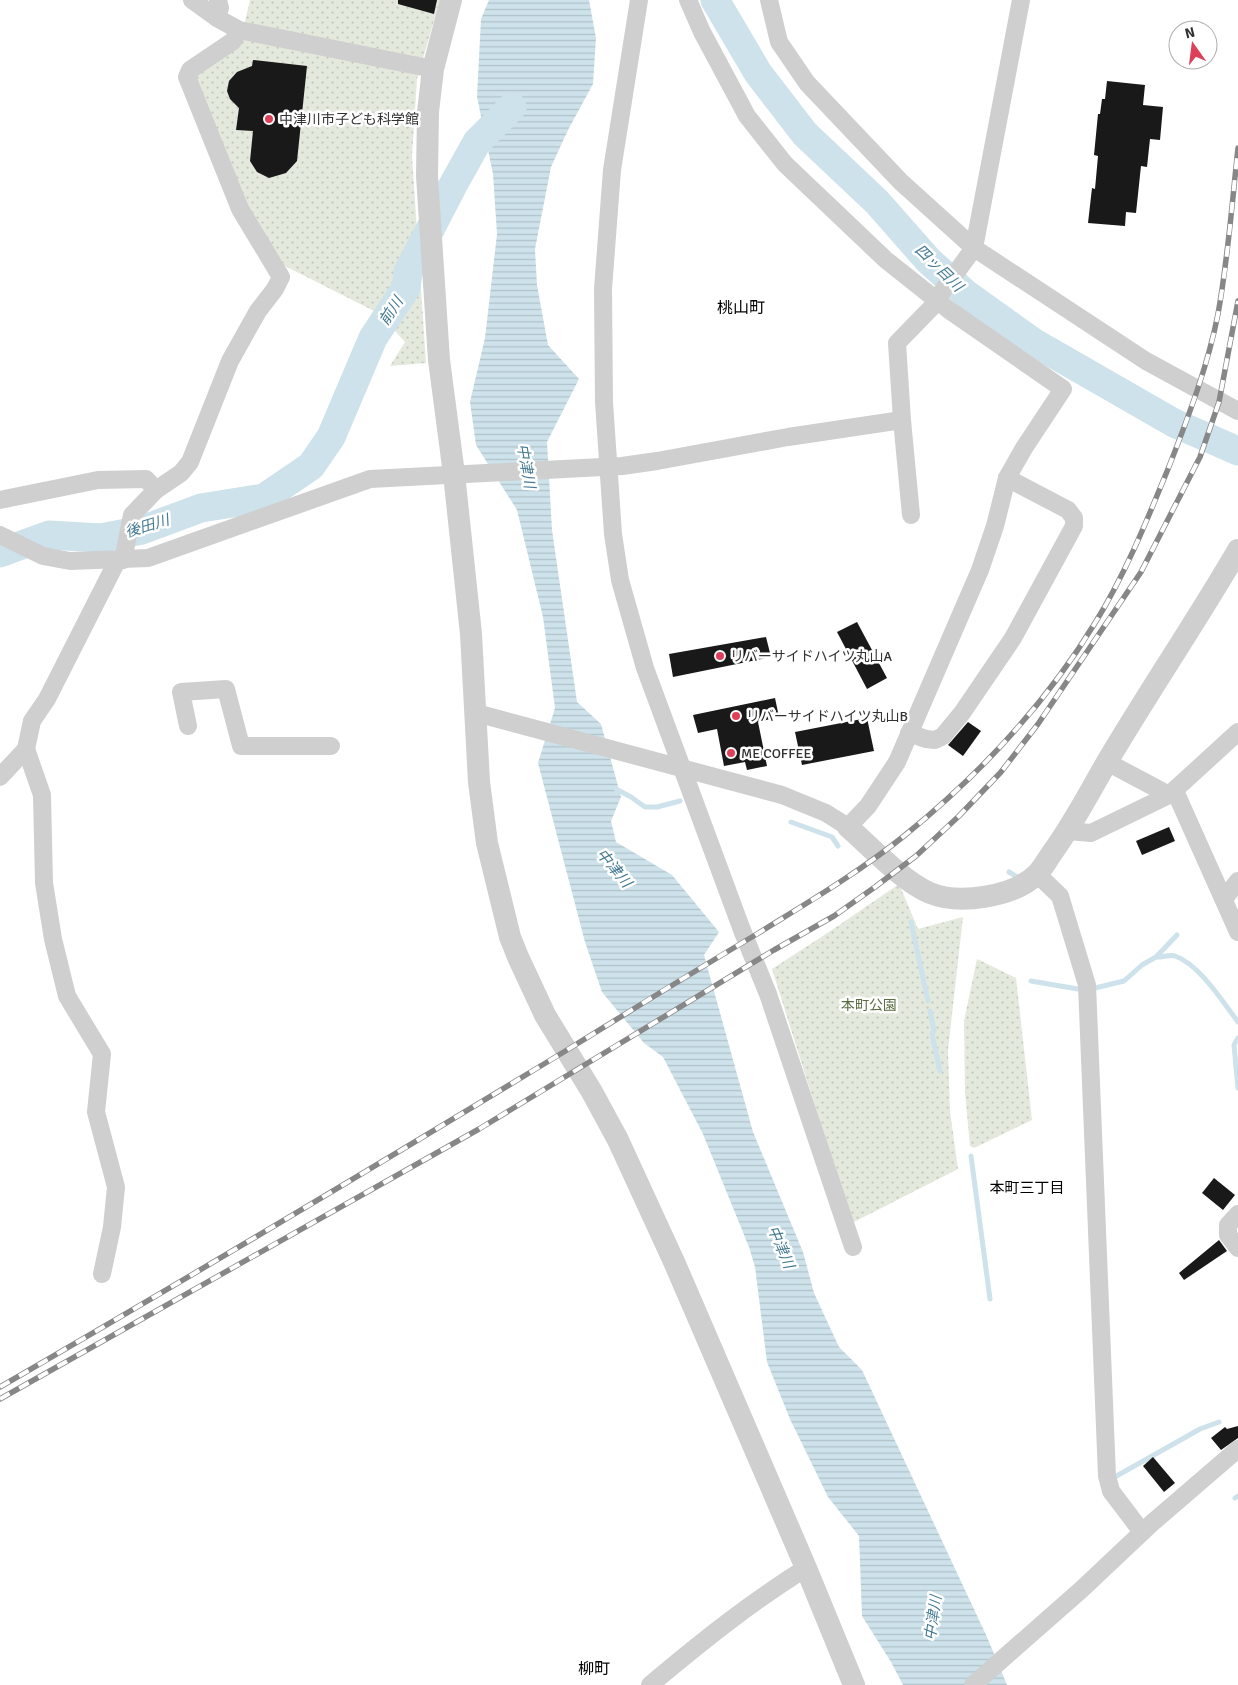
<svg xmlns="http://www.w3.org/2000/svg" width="1238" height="1685" font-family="Signika,'Noto Sans JP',sans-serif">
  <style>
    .park { fill: url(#park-dots) }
    .water { fill: url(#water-rules) }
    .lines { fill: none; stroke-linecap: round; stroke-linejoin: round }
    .stream { stroke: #cde2ea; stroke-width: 5 }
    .river { stroke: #cde2ea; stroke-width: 29 }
    .building { fill: #191919 }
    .minor { stroke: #cfcfcf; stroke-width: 18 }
    .tertiary { stroke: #cfcfcf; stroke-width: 22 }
    .rail-casing { stroke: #878787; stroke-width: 5.5 }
    .rail { stroke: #fff; stroke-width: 4; stroke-dasharray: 11; stroke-linecap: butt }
    .poi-dot { fill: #de4059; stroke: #fff; stroke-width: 2 }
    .labels { text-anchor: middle; stroke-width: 5; stroke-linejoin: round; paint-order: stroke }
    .poi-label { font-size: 14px; fill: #323232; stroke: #fff; text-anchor: start }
    .park-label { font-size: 14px; fill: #596d41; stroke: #fff }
    .water-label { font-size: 15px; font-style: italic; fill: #437a92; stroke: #fff }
    .neighbourhood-label { font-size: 15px; fill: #000; stroke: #fff }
    .quarter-label { font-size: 16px; fill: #000; stroke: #fff }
  </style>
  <defs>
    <pattern id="park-dots" width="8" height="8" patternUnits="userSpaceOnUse" patternTransform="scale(1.25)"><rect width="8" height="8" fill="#e3e9dc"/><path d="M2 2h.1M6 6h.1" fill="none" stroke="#c3c8bd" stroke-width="1.8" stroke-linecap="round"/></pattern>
    <pattern id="water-rules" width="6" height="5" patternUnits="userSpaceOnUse" patternTransform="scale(1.25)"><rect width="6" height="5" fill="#cde2ea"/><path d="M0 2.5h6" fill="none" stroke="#b0c2c9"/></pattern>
  </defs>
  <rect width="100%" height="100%" fill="#fff"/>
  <g class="park">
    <polygon points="250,0 440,0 417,79 412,156 426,363 390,366 405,342 380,314 283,265 247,207 190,75 240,43"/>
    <polygon points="899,884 918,929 963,917 948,1050 950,1111 958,1169 852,1223 772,969 832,930"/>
    <polygon points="977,959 1016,978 1032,1120 974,1148 970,1146 965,1092 964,1021"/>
  </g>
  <polygon class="water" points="489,0 589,0 596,38 593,84 568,130 551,167 535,249 537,285 548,345 579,379 547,442 552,530 577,702 601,724 621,797 611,821 616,842 672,875 719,932 704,955 753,1132 803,1252 814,1293 839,1347 862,1370 987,1637 1007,1685 903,1685 891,1662 862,1616 859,1536 828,1497 790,1419 767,1362 755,1267 749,1247 703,1134 663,1057 644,1043 602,992 585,942 538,763 555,708 543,617 517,510 476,445 470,402 485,338 497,234 493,174 477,97 481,19"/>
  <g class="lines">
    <g class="stream">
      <polyline points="616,789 631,797 645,807 657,807 680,801"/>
      <polyline points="791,822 832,837 838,846"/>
      <polyline points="1009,872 1019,878"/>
      <polyline points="911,922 928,1001"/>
      <path d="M1156,957C1162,958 1169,954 1175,956C1199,964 1223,1002 1238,1022"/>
      <polyline points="1031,981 1078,989"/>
      <polyline points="1091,989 1124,981 1142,965 1156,957 1177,935"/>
      <polyline points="930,1011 934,1031 932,1034 940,1071"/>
      <polyline points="1238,1038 1234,1045 1238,1088"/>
      <polyline points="971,1156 990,1299"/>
      <polyline points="1113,1478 1200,1429 1219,1422"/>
      <polyline points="1235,1498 1238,1496"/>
    </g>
    <g class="river">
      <polyline points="715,0 758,73 805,134 877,202 929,261 966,294 1033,342 1174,423 1238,451"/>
      <polyline points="0,553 49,535 101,538 142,530 201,508 264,498 311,466 331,437 373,338 406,288 408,272 453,185 477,142 512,107"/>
    </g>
  </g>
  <g class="building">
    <polygon points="398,0 437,0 434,14 398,4"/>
    <polygon points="253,60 307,66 297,161 286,173 269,178 257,172 250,161 253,131 236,130 239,108 230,99 227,91 229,81 237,72 252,66"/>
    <polygon points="1107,81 1145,85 1143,105 1163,107 1160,140 1150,139 1147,167 1141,166 1136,213 1126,212 1125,226 1088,223 1092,188 1095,189 1098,156 1094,155 1098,114 1100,114 1102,99 1105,99"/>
    <polygon points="857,622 887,678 867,689 837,632"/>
    <polygon points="766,637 771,657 673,677 669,654"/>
    <polygon points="775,698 779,717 758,722 767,766 747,770 745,762 724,766 717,729 698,733 693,715"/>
    <polygon points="867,718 874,751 802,765 795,732"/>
    <polygon points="968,722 981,731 963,756 948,745"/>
    <polygon points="1169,827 1175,841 1142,855 1136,841"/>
    <polygon points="1214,1178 1235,1195 1223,1210 1202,1193"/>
    <polygon points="1219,1240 1227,1251 1184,1280 1179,1273"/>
    <polygon points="1238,1426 1238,1438 1221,1450 1211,1438 1225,1427 1227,1429"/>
    <polygon points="1153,1457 1175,1483 1164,1492 1143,1466"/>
  </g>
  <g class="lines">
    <g class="minor">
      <polyline points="192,0 217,18 239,30 433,69"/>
      <polyline points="639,0 612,170 603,289 604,402 613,534 620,580 645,668 742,930 768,994 853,1247"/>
      <polyline points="769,0 779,42 807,83 901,182 974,248 1146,361 1238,411"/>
      <polyline points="217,18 220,8 218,0"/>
      <polyline points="902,420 911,515"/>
      <polyline points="156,490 181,473 190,462 230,361 258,311 275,289 281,277 240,209 187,77 190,70 233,41 239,30"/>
      <polyline points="0,500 98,480 146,479 156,490 132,515 123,560"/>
      <polyline points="0,535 43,556 70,561 148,558 370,479 622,466 657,461 788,437 902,420 897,343 933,306 944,289 974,248 1021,0"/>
      <polyline points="476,713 782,795 826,813 848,827 868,806 897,762 980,570 995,526 1007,478 1024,448 1063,389 949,310 886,260 785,164 747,116 702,32 688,0"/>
      <polyline points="188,726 181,692 226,689 241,746 331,746"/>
      <polyline points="909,733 926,739 935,740 943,736 962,713 1013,638 1074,526 1074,518 1068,510 1007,478"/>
      <polyline points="26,749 42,795 44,883 53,939 67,996 102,1054 96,1112 116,1187 112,1227 102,1274"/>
      <polyline points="1107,762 1169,795"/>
      <polyline points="0,777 26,749 32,721 47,699 117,561"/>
      <polyline points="1175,791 1238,932"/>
      <polyline points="1068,831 1091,833 1169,795 1238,732"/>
      <polyline points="1037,874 1060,896 1087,985 1107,1476 1111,1491 1142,1532"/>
      <polyline points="1224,899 1238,881"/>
      <polyline points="1238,1214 1228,1225 1228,1235 1238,1248"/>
      <path d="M650,1685C700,1643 751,1602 806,1568"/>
      <polyline points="973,1685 1082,1589 1152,1523 1238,1449"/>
    </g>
    <g class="tertiary">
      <polyline points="451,0 433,69 428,112 427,176 439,360 454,474 471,634 479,782 487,843 510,937 518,957 545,1015 592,1092 618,1140 675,1264 806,1568 854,1685"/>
      <path d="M848,827C871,847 902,881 930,893C959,905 1014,897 1037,874C1043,868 1047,860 1052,853C1073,824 1089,793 1107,762C1149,691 1196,622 1238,550"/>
    </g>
    <g class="rail-casing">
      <g id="rail">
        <path d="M0,1387C190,1277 379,1164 567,1050C630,1011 693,972 757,934C807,903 858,873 904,836C978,776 1045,705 1095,623C1126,573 1148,518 1170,464C1189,415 1208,365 1218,314C1228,259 1232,203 1238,148"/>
        <polyline points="0,1399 479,1129 774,950 834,916 875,887 916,856 959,816 1001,772 1038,724 1141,572 1200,457 1219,402 1238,301"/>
      </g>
    </g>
    <use href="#rail" class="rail"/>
  </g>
  <g class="poi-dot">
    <circle cx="269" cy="119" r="5"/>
    <circle cx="720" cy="656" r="5"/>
    <circle cx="736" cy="716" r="5"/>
    <circle cx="731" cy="753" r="5"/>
  </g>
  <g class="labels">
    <g class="poi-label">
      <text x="279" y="124">中津川市子ども科学館</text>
      <text x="730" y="661">リバーサイドハイツ丸山A</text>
      <text x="746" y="721">リバーサイドハイツ丸山B</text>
      <text x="741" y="758">ME COFFEE</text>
    </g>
    <g class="park-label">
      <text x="869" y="1010">本町公園</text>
    </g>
    <g class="water-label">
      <text transform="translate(939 268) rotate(44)" y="5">四ッ目川</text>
      <text transform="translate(391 311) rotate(-57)" y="5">前川</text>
      <text transform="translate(526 466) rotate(80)" y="5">中津川</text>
      <text transform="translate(147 526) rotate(-17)" y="5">後田川</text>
      <text transform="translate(614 868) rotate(50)" y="5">中津川</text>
      <text transform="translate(781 1247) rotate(67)" y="5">中津川</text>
      <text transform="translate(933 1618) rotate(-82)" y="5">中津川</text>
    </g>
    <g class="neighbourhood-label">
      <text x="1027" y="1193">本町三丁目</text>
    </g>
    <g class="quarter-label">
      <text x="741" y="313">桃山町</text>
      <text x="594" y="1674">柳町</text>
    </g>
  </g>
  <g transform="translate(1193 45) rotate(346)"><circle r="24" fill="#ffffff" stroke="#adadad"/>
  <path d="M0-4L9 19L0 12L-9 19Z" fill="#de4059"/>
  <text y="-8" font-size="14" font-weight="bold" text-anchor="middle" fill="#323232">N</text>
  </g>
</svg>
